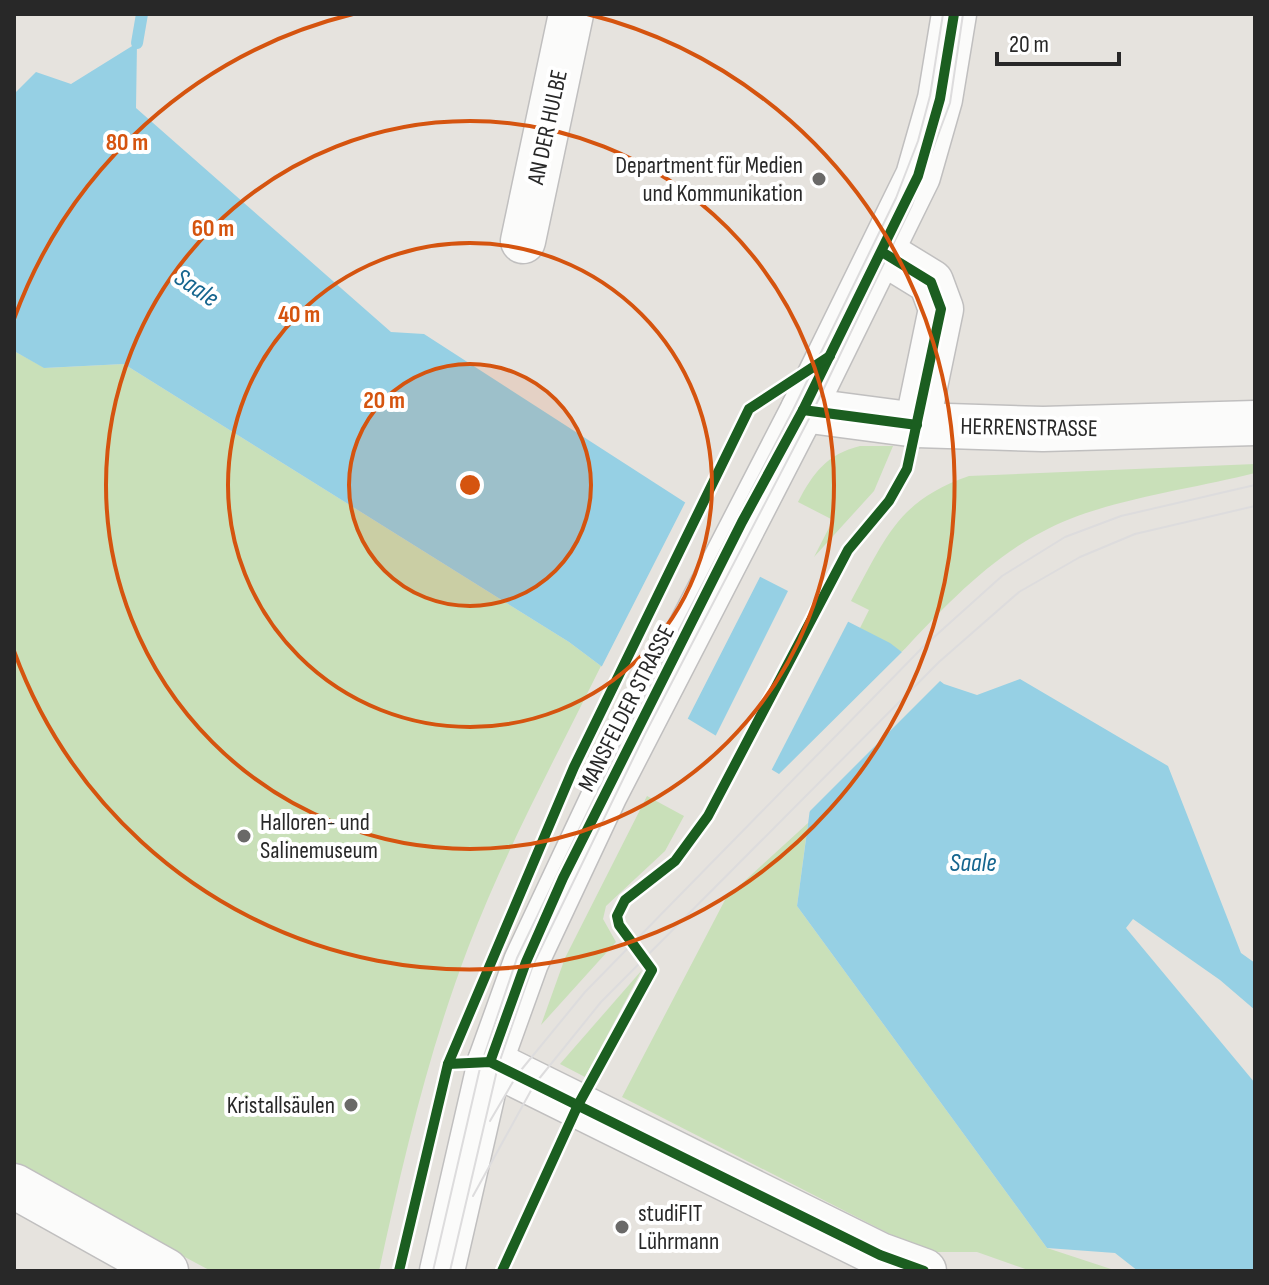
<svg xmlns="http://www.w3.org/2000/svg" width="1269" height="1285" font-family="'Sofia Sans Condensed',sans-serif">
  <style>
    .green { fill: #c9e0b9 }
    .water { fill: #96d0e4 }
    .pier { fill: #e6e3de }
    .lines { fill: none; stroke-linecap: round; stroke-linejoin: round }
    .stream { stroke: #96d0e4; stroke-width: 12 }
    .minor-casing { stroke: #c0bfbf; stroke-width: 47 }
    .minor { stroke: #fbfbfa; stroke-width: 44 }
    .tram { stroke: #dddcdd; stroke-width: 2 }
    .cycleway-casing { stroke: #fff; stroke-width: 15 }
    .cycleway { stroke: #1b5e20; stroke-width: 10 }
    .ring { fill: none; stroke: #d5540f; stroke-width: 4 }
    .poi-dot { fill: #6a6968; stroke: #fff; stroke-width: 3 }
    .labels { text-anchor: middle; stroke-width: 8; stroke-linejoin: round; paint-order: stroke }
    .street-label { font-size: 24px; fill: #282828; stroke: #fff }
    .poi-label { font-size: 24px; fill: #282828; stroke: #fff; text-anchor: end }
    .water-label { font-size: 26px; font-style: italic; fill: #16668f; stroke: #fff }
    .centre { fill: #d5540f; stroke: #fff; stroke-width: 4 }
    .ring-label { font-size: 24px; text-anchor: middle; font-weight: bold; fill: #d5540f; stroke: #fff; stroke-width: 8; stroke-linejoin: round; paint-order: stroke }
  </style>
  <rect width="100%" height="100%" fill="#e6e3de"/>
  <g class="green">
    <path d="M14,351L45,368L124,364L569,642L601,666C555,759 505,851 468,948C428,1053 403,1161 379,1271H211L14,1166Z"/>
    <path d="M860,446H893L874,491L814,557L833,520L798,502C813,473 827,454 860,446Z"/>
    <path d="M1255,464V473C1189,490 1100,500 1042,532C988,560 943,608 902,652L860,628L869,610L851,601C886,538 897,501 969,476Z"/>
    <polygon points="647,796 684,816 665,851 606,906 603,919 616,942 541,1025 565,958"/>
    <polygon points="808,823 797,906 1047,1248 1117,1271 1031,1271 977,1252 925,1252 622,1097 726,898"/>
    <polygon points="642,970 585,1077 560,1064"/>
  </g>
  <polygon class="water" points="137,43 136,108 391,332 424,334 686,503 698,545 890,643 944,684 977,695 1020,679 1168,766 1241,953 1255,963 1255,1010 1220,980 1133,919 1126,928 1255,1083 1255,1271 1138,1271 1115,1253 1047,1248 797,906 812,794 601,666 569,642 124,364 44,368 14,351 14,94 36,72 71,84"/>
  <g class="pier">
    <polygon points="687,499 702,542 762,573 686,722 600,670"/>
    <polygon points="790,587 850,618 770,773 714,739"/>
    <polygon points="905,649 943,678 806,815 808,796 776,777"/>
  </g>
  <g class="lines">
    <polyline class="stream" points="137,43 142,14"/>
    <g class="minor-casing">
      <g id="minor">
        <polyline points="523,241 571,14"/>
        <polyline points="882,252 931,282 941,309 917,425"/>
        <polyline points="803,410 917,425 1043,429 1255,423"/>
        <polyline points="490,1062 880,1255 924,1271"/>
        <polyline points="14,1186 166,1271"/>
        <polyline points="442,1271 490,1062 526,962 605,794 803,410 918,176 940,99 954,14"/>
      </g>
    </g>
    <use href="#minor" class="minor"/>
    <g class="tram">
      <polyline points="490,1121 517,1075 585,992 923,647 1002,576 1065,537 1121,516 1255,485"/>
      <polyline points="473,1196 534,1085 601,1002 939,662 1019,592 1080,557 1135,534 1255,506"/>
      <polyline points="433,1271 480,1068 517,958 630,724 793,410 896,198 918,141 930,96 943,14"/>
      <polyline points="450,1271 498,1066 533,965 645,734 813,411 912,205 950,103 963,14"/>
    </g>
    <g class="cycleway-casing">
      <g id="cycleway">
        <polyline points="803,410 917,425"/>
        <polyline points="490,1062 526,962 563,878 742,522 803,410 918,176 940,99 954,14"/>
        <polyline points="448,1064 490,1062 880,1255 924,1271"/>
        <polyline points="399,1271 448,1064 574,767 749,409 830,356"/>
        <polyline points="502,1271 578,1105 652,970 619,925 617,916 625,900 675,861 708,816 848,550 889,501 907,469 941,309 931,282 882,252"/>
      </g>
    </g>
    <use href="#cycleway" class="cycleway"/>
  </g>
  <circle cx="470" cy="485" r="121" fill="#d5540f" fill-opacity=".12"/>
  <g class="ring">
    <circle cx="470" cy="485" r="121"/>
    <circle cx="470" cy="485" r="242"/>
    <circle cx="470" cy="485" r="364"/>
    <path d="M14 319A485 485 0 0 1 353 14M587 14A485 485 0 1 1 14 651"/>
  </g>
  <g class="poi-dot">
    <circle cx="819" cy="179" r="8"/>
    <circle cx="244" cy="836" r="8"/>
    <circle cx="351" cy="1105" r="8"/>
    <circle cx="622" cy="1227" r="8"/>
  </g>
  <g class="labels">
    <g class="street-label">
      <text transform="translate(547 127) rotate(-78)" y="8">AN DER HULBE</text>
      <text transform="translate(1029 427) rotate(1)" y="8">HERRENSTRASSE</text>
      <text transform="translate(626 708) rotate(-63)" y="8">MANSFELDER STRASSE</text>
    </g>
    <g class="poi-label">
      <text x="803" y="173">Department für Medien<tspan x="803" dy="28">und Kommunikation</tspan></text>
      <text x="260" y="830" text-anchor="start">Halloren- und<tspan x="260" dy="28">Salinemuseum</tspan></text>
      <text x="335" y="1113">Kristallsäulen</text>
      <text x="638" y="1221" text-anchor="start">studiFIT<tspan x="638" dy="28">Lührmann</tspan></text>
    </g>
    <g class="water-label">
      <text transform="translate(197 287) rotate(34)" y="9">Saale</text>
      <text x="973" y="871">Saale</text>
    </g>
  </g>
  <circle cx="470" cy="485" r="12" class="centre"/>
  <g class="ring-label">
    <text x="127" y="150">80 m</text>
    <text x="213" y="236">60 m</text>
    <text x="299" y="322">40 m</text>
    <text x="384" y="408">20 m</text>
  </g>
  <rect width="1269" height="1285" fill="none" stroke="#282828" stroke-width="32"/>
  <path d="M997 52v12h122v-12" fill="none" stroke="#282828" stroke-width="4"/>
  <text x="1009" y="52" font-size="24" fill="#282828" stroke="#ffffff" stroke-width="6" paint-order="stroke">20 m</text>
</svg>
